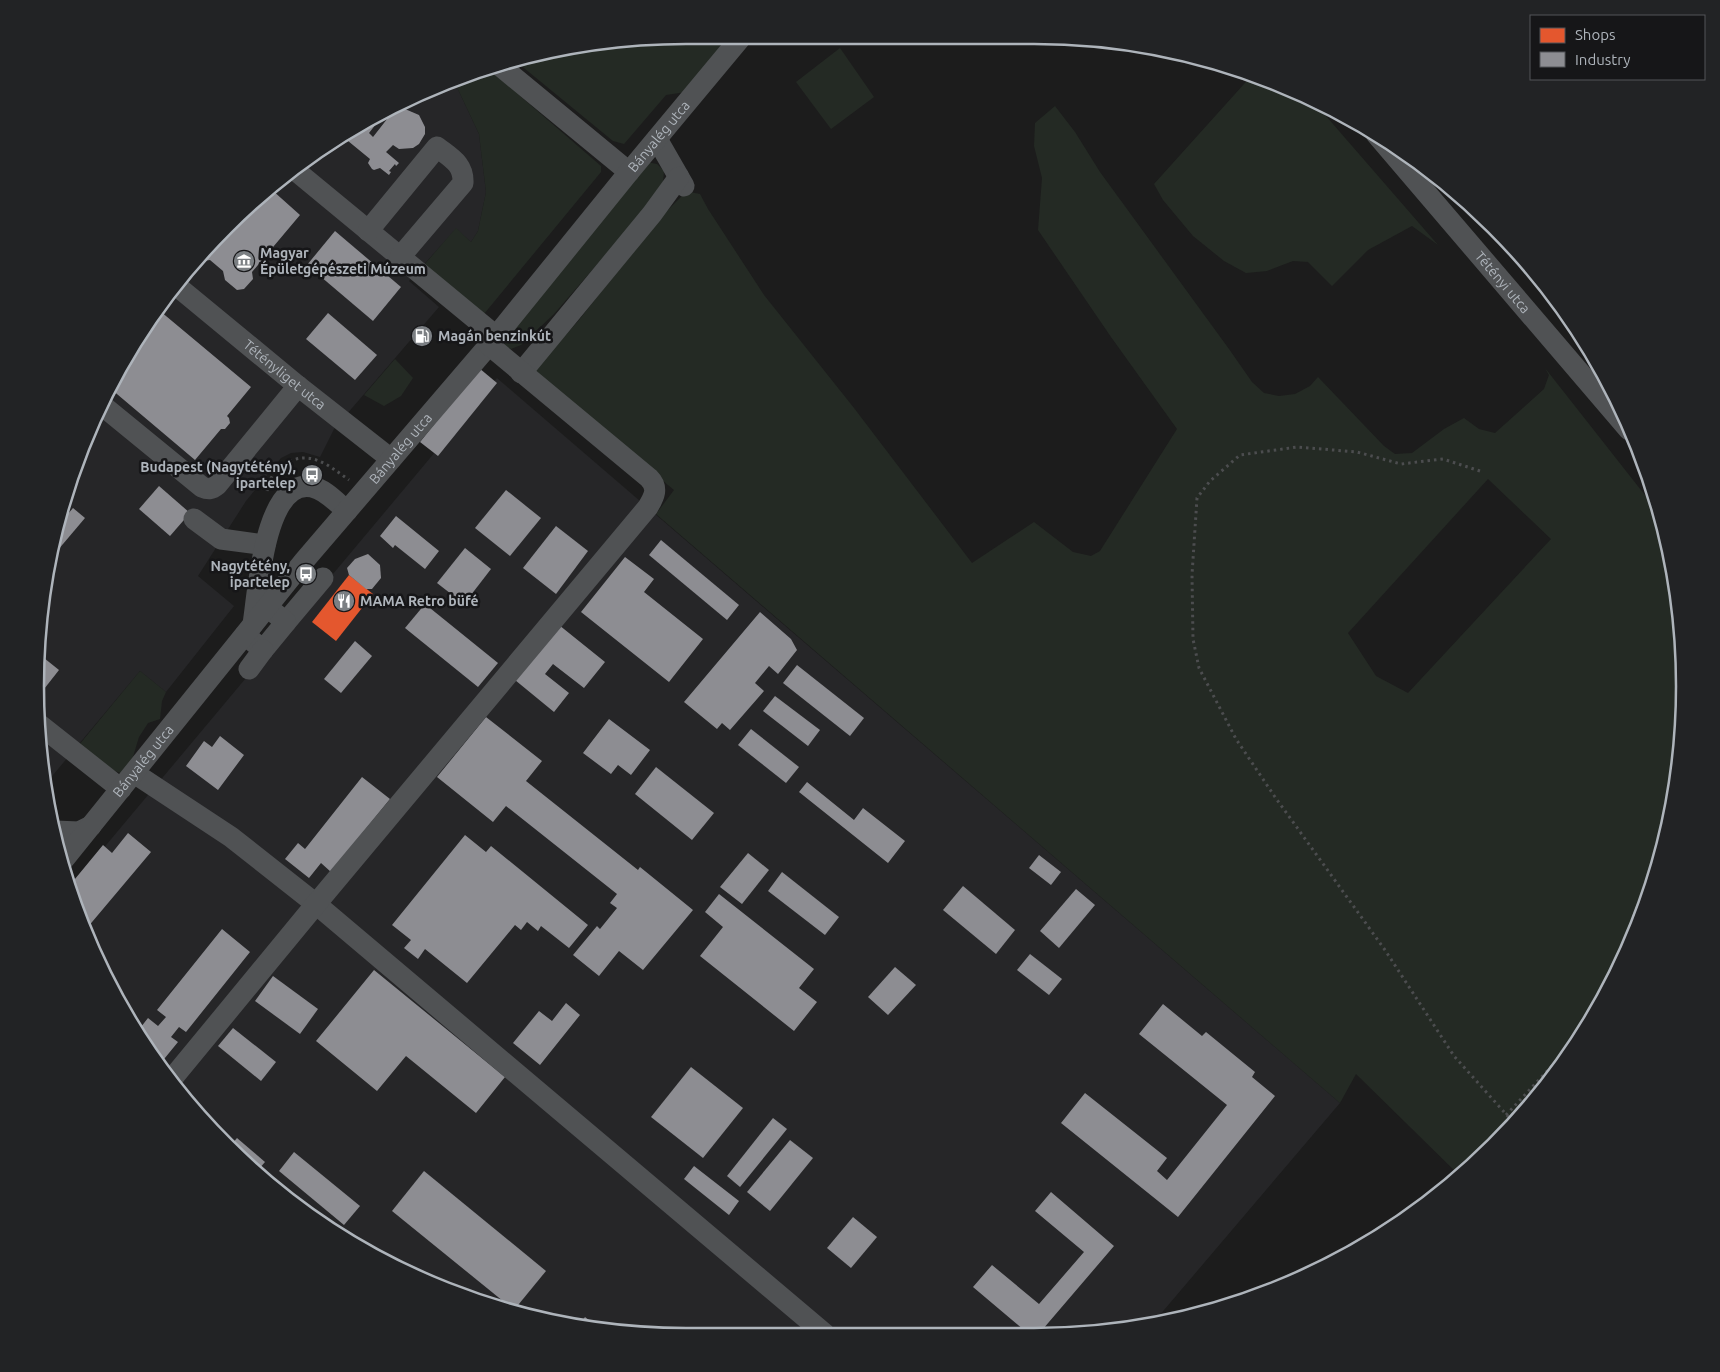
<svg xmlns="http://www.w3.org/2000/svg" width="1720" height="1372" font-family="Ubuntu,sans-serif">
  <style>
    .built { fill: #262628 }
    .green { fill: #242a24; fill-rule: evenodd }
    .shops { fill: #e4572e }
    .industry { fill: #8d8d92 }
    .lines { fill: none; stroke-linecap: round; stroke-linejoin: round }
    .path { stroke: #4c4d4f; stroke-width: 3; stroke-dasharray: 2.5 4; stroke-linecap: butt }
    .minor { stroke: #505254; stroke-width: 21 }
    .labels { text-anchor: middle; stroke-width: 5; stroke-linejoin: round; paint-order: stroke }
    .street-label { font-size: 14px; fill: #aeb4bb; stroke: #161618 }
    .poi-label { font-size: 14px; font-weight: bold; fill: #aeb4bb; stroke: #161618; text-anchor: start }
    .rim { fill: none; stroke: #aeb4bb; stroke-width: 2.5 }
  </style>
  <rect width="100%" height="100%" fill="#1c1c1c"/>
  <g class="built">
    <polygon points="455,83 479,134 486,192 478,231 471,242 456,229 409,281 439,307 334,429 320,457 303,452 291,453 281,458 246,501 198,576 234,606 166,692 140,671 48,781 35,686 57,517 122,360 226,225 361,122"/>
    <polygon points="497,378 1340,1103 1153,1323 1077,1336 686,1337 559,1325 437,1287 324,1227 197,1115 122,1011 71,887"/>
  </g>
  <g class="green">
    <polygon points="686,35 733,35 686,92 666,95 624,144 613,141 513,59"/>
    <polygon points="840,48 874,97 831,129 796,82"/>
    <polygon points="489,69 601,166 601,172 484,314 424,265 456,228 471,242 478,231 486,192 479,134 455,83"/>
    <polygon points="1253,74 1313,101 1438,245 1412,226 1368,250 1332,286 1308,262 1293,261 1267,271 1246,273 1224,261 1193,236 1163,200 1154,184"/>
    <path d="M1055,106L1075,132L1100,172L1229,349L1252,382L1264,393L1279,396L1295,394L1310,386L1318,377L1384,446L1395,454L1412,453L1444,429L1464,418L1479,429L1495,433L1544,389L1549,375L1545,368L1659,513L1679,601L1684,729L1663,855L1618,974L1550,1083L1461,1177L1356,1074L1340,1103L656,514L674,490L532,373L579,320L655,223L683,195L690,192L700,194L708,209L764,295L854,408L972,563L1034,522L1073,552L1091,556L1100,551L1177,429L1111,337L1038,230L1042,178L1034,146L1035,123ZM1488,479L1551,539L1408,693L1376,676L1348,633Z"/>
    <polygon points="646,162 657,164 664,171 663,182 633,223 554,314 521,345 511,349 504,346 500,331"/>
    <polygon points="1451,188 1463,196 1550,289 1593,354"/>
    <polygon points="395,359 413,378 401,396 384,406 364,395"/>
    <polygon points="140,671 166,692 162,701 160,719 148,723 139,737 132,760 121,773 109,769 79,745"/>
  </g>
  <polygon class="shops" points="349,575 373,594 336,641 312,622"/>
  <g class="industry">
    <polygon points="405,109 419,115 425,127 425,134 419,144 413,148 399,149 393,145 386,152 399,163 396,166 395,164 389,171 391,172 389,175 380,168 374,170 372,169 368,163 370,159 342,136 361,122 369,119 376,124 369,133 373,137 391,114 399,110"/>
    <polygon points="272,190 300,215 252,272 253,279 244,289 237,290 225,280 223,271 210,260 203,261 200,259 226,225"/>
    <polygon points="335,231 401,287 373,321 307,265"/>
    <polygon points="160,311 251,387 227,416 229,418 230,423 225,429 221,429 195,460 111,389 122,360"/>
    <polygon points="328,313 377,355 355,380 306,339"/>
    <polygon points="479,368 497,383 438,456 420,442"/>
    <polygon points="159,486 190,513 170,536 139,509"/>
    <polygon points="506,490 541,518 510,556 475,528"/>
    <polygon points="73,508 85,518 52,557 56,528"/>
    <polygon points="396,516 439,551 425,569 395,545 393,548 380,536"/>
    <polygon points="556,526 588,551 556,594 523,568"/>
    <polygon points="661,540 739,605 727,620 649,555"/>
    <polygon points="465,548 491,569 464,604 437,583"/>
    <polygon points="368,554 380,565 381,578 372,589 366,589 349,575 347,568 355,559"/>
    <polygon points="625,557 654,579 644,592 703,639 669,682 581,612"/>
    <polygon points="425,604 498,663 478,687 405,628"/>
    <polygon points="760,612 791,639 797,650 778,674 769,666 755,683 764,691 730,730 722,723 717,729 684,702"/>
    <polygon points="559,625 605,662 584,688 553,664 545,674 569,693 554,712 515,680"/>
    <polygon points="355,641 372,656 341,693 324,679"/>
    <polygon points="39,654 59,670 37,698 35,686"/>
    <polygon points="797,665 864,718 850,736 783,683"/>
    <polygon points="775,696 820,730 808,746 763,711"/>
    <polygon points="486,717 542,761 526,781 638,870 640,867 693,910 643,970 619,951 599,976 573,955 597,926 600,929 617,908 610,903 617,894 506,806 493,822 437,777"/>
    <polygon points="609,719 650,750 631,775 618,765 611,774 583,753"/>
    <polygon points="751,729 799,767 786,783 738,745"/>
    <polygon points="220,736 244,755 218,790 186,766 204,741 212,747"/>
    <polygon points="656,767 714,813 692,840 635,794"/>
    <polygon points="362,777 390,799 331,872 321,863 309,878 285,859 298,843 305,849"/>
    <polygon points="807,782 854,820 863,808 905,841 888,863 799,792"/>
    <polygon points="128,833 151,852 87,928 70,885 103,845 112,853"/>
    <polygon points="465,835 486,852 491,846 588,925 569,948 541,926 538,931 527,922 521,930 515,925 467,983 425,949 418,959 404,948 411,940 392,925"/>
    <polygon points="748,853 769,870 742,904 720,887"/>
    <polygon points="1039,855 1061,872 1051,885 1029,868"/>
    <polygon points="782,872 839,917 825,935 768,891"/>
    <polygon points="963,886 1015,930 996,954 943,910"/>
    <polygon points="1076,889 1095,905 1059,948 1040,931"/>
    <polygon points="719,894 814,969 799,988 817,1002 794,1031 700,956 723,927 705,912"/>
    <polygon points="222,929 250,952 186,1032 179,1027 171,1037 178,1042 160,1064 137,1032 148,1018 158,1026 166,1017 157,1010"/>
    <polygon points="1030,954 1062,979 1049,995 1017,970"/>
    <polygon points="895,967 916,985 888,1015 868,997"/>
    <polygon points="374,970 505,1077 476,1113 406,1056 377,1091 316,1041"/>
    <polygon points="273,976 318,1009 300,1034 255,1001"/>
    <polygon points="566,1003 580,1015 540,1065 513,1043 539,1011 552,1021"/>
    <polygon points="1163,1004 1202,1036 1206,1032 1255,1072 1252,1077 1275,1096 1178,1217 1061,1123 1085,1093 1167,1158 1157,1171 1167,1180 1227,1105 1139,1034"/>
    <polygon points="233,1028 276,1062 261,1081 218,1046"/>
    <polygon points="691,1067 743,1108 703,1158 651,1117"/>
    <polygon points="773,1118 787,1129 740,1187 727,1176"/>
    <polygon points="237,1138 265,1162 258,1170 231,1145"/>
    <polygon points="790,1140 813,1158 770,1211 747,1192"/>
    <polygon points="294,1152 360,1206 344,1225 279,1171"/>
    <polygon points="694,1166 739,1201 729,1215 684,1179"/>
    <polygon points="424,1171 546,1271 514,1310 392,1211"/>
    <polygon points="1051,1192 1114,1246 1037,1336 1031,1336 973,1287 992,1265 1039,1304 1084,1252 1035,1211"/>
    <polygon points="853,1217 877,1237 851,1268 827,1248"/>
    <polygon points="585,1317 599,1328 578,1326"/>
  </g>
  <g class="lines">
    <g class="path">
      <polyline points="1480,471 1443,459 1401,464 1357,452 1297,447 1240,455 1210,481 1197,498 1192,575 1193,639 1199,668 1236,739 1275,797 1385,950 1454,1056 1513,1122"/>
      <path d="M267,491C269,480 274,470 283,465C309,448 328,465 349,480"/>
      <polyline points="1506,1115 1577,1039"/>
    </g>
    <g class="minor">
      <polyline points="499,65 629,172"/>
      <path id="s1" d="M1376,134L1629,430"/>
      <polyline points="657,139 684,186"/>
      <polyline points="296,171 496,336"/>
      <path d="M368,231L437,147C451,158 464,164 463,183L400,257"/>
      <path id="s2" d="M178,287L298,386L391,459"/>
      <polyline points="521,373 652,214 679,177"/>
      <path d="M103,406L202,487C209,490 212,489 217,485L298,386"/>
      <polyline points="194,519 221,539 265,545"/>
      <polyline points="286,622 323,578"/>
      <path d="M253,624C258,594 264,477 312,487C325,489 337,503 347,511"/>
      <polyline points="245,635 263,650 286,622 267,607"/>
      <polyline points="249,669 263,650"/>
      <polyline points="40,725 121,789"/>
      <polyline points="134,773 231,837 316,904 825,1334"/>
      <polyline points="55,831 79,832 91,826"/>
      <path id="s3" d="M61,863L304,561L489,345L629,172L743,35"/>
      <path d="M171,1080L316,904L648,507C654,497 659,488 649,478L489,345"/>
    </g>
  </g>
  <defs>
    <g id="museum-disc" transform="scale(1.125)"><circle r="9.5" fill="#7b7f83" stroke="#161618"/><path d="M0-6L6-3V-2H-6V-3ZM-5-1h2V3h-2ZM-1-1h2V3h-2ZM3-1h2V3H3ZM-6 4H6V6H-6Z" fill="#fff"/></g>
    <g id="fuel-disc" transform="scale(1.125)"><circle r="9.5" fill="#7b7f83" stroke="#161618"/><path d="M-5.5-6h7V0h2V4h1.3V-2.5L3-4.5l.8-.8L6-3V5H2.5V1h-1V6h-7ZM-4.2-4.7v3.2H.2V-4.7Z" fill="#fff"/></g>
    <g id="bus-disc" transform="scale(1.125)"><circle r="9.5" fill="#7b7f83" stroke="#161618"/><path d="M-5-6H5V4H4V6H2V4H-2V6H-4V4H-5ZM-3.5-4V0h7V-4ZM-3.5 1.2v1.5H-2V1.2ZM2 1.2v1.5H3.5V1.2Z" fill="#fff"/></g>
    <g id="restaurant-disc" transform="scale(1.125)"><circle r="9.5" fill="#7b7f83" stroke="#161618"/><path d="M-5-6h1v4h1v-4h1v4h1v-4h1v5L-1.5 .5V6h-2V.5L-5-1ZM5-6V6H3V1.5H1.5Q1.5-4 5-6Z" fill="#fff"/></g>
  </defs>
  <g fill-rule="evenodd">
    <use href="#museum-disc" x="244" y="261"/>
    <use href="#fuel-disc" x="422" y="336"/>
    <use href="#bus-disc" x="312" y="475"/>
    <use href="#bus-disc" x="306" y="574"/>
    <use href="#restaurant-disc" x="344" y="601"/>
  </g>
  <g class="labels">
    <g class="street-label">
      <text dy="5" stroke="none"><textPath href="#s3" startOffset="941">Bányalég utca</textPath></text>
      <text dy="5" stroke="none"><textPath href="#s1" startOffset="195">Tétényi utca</textPath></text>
      <text dy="5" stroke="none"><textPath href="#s2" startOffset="138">Tétényliget utca</textPath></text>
      <text dy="5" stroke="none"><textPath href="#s3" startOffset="536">Bányalég utca</textPath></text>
      <text dy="5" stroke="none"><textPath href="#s3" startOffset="131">Bányalég utca</textPath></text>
    </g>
    <g class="poi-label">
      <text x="260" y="258">Magyar<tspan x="260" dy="16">Épületgépészeti Múzeum</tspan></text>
      <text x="438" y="341">Magán benzinkút</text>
      <text x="296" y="472" text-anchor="end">Budapest (Nagytétény),<tspan x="296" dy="16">ipartelep</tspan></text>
      <text x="290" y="571" text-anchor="end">Nagytétény,<tspan x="290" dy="16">ipartelep</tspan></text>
      <text x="360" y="606">MAMA Retro büfé</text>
    </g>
  </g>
  <path d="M0 0H1720V1372H0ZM686 44H1034A642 642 0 0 1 1676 686V686A642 642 0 0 1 1034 1328H686A642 642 0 0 1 44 686V686A642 642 0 0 1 686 44Z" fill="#222325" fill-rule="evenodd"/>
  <path class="rim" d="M686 44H1034A642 642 0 0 1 1676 686V686A642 642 0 0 1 1034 1328H686A642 642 0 0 1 44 686V686A642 642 0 0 1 686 44Z"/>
  <rect x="1530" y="15" width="175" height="65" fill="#161618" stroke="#535559"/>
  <rect x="1540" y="28" width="25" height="15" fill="#e4572e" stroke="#535559"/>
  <text x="1575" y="40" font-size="15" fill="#aeb4bb">Shops</text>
  <rect x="1540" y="52" width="25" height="15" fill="#8d8d92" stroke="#535559"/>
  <text x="1575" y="65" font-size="15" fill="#aeb4bb">Industry</text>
</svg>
